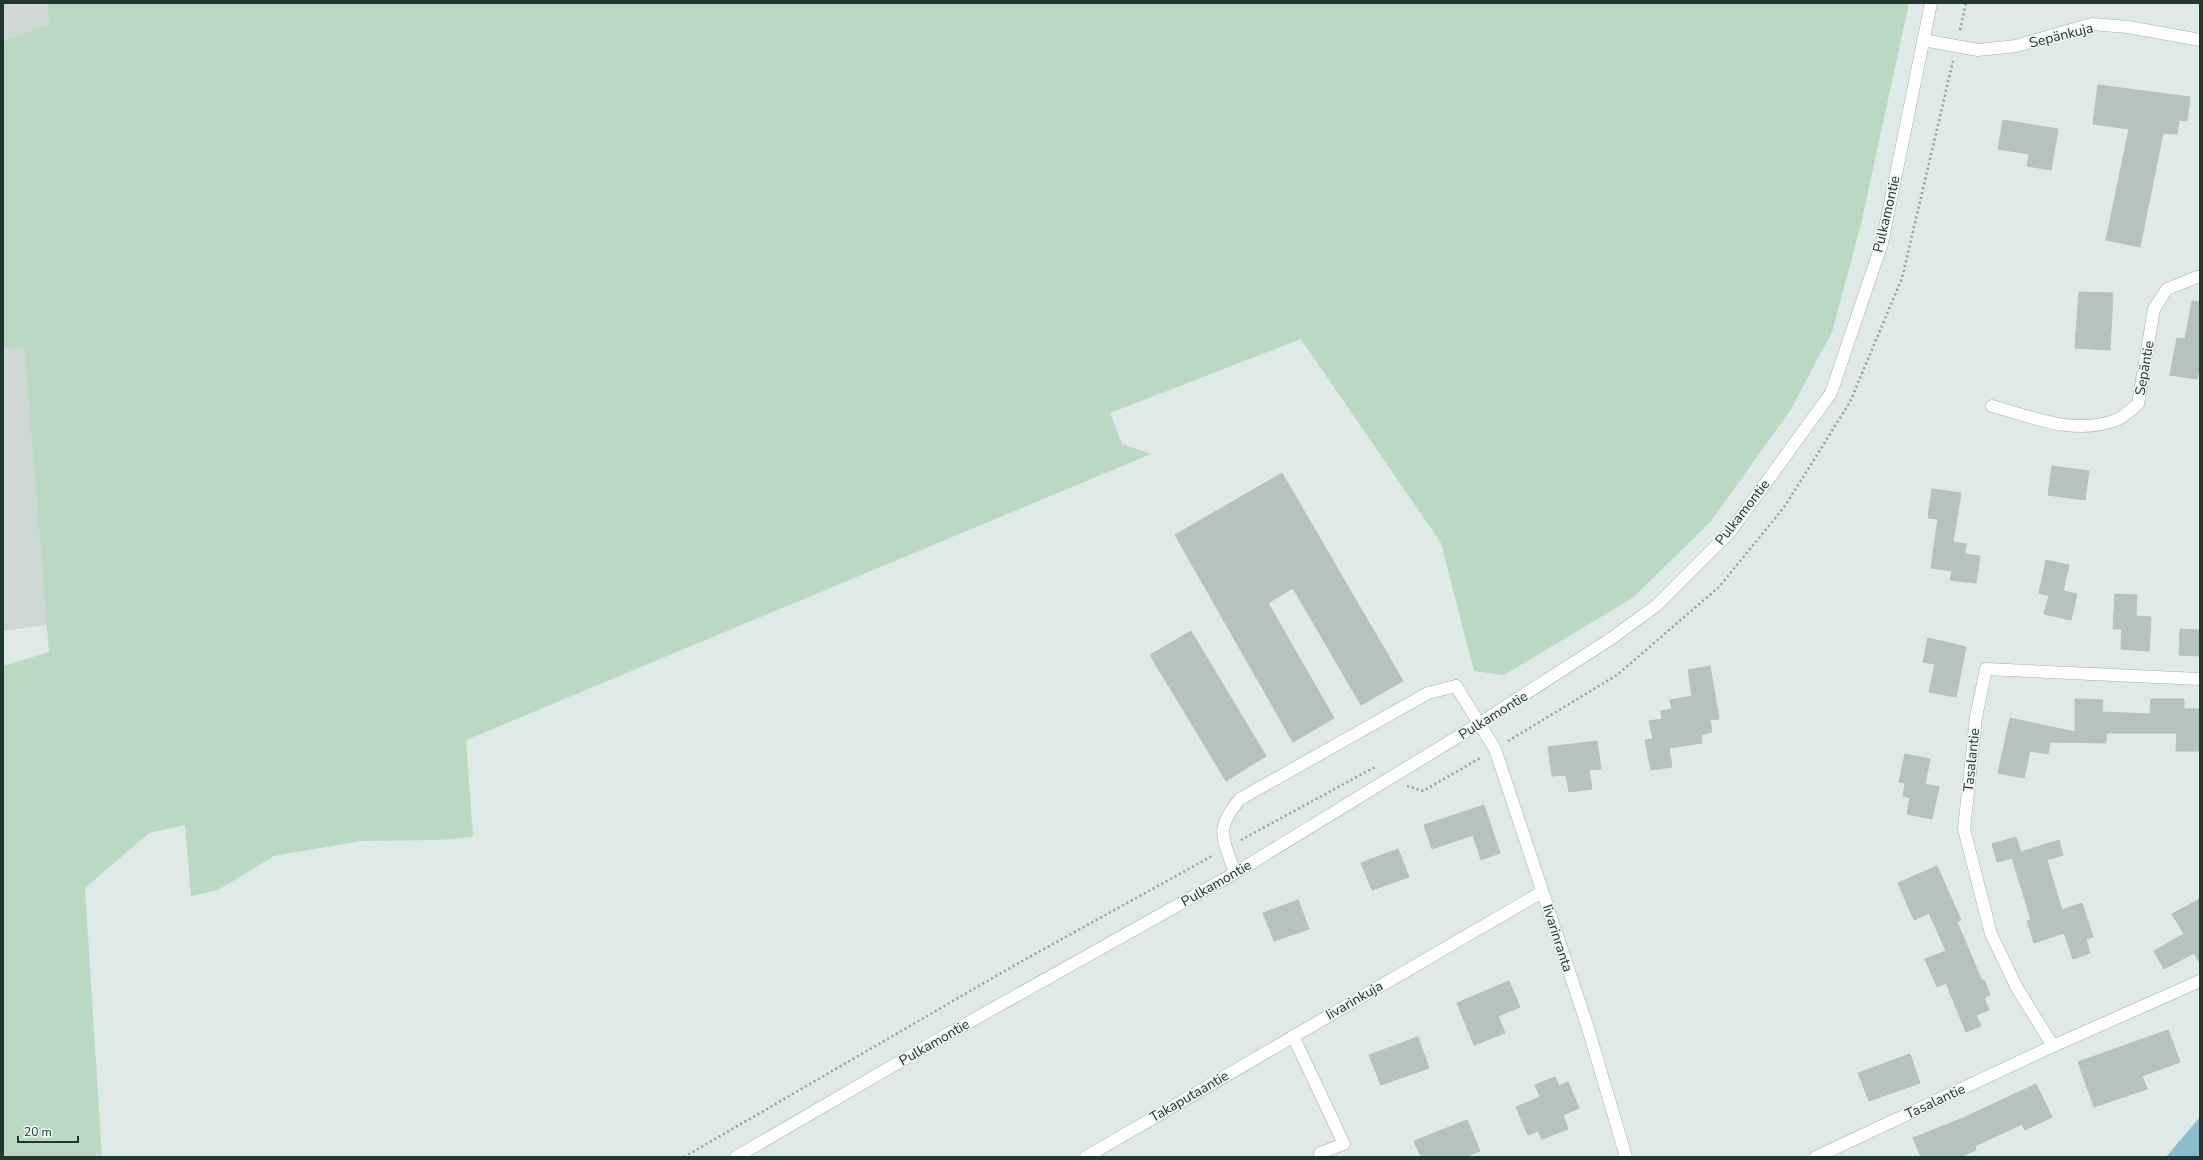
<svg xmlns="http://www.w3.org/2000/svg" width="2203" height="1160" font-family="'Nunito Sans',sans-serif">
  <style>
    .built { fill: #cdd8d4 }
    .green { fill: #b9d9c3 }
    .water { fill: #8abeca }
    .building { fill: #b4c3be; stroke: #b2c2bc }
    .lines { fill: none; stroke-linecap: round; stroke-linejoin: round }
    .service-casing { stroke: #a2b0ac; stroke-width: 13 }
    .minor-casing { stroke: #a2b0ac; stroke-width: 13 }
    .path { stroke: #81aa9f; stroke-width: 2.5; stroke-dasharray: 2 3; stroke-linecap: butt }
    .service { stroke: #fff; stroke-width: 12 }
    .minor { stroke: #fff; stroke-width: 12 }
    .labels { text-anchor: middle; stroke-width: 3; stroke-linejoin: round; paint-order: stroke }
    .street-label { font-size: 14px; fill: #213732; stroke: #eff6f3 }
  </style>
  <rect width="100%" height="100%" fill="#dfe9e5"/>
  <g class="built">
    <polygon points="3,3 47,3 49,24 3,41"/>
    <polygon points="24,346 47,625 3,631 3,348"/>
  </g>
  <polygon class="green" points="47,3 1909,3 1861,224 1832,332 1791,409 1711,521 1634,597 1504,675 1474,671 1441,543 1301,339 1110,413 1122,444 1151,454 466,740 473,837 440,840 360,841 274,856 218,890 191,896 185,825 149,833 85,888 102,1157 3,1157 3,666 49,652 24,347 3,348 3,41 49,24"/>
  <polygon class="water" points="2200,1117 2200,1157 2166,1157"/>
  <g class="building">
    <polygon points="2098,85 2190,97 2187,121 2179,120 2177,134 2163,133 2140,247 2106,240 2129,129 2093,124"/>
    <polygon points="2003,120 2058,129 2051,170 2027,166 2029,154 1998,149"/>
    <polygon points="2079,292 2113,293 2110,350 2075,348"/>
    <polygon points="2192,301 2200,302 2200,365 2197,379 2170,375 2177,338 2185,339"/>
    <polygon points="2052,466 2089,471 2085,500 2048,495"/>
    <polygon points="1282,473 1403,681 1361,705 1293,588 1268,603 1334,718 1293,742 1175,535"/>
    <polygon points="1932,489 1961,493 1953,542 1966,544 1965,554 1980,556 1976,583 1950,580 1952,571 1931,568 1938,519 1928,518"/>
    <polygon points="2046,560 2069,565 2063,591 2077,594 2071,620 2044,614 2049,596 2039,593"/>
    <polygon points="2115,594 2137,595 2136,616 2151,617 2149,651 2121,649 2122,629 2113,629"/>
    <polygon points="2180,629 2200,630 2200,656 2179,655"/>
    <polygon points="1191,631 1266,756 1226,781 1150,655"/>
    <polygon points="1928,638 1966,647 1956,697 1929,692 1935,664 1923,662"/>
    <polygon points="1710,666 1719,719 1710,720 1712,732 1701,735 1702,743 1669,748 1672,767 1651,770 1645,740 1653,739 1649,721 1662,719 1661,711 1672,709 1670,700 1692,696 1688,670"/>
    <polygon points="2075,699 2103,700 2102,712 2150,714 2151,699 2184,699 2184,709 2200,709 2200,751 2176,751 2177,733 2106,733 2106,743 2050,742 2048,754 2030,751 2024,778 1998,773 2010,718 2075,732"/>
    <polygon points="1597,741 1601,769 1589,770 1592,789 1569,792 1566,775 1552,776 1548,747"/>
    <polygon points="1905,754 1930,759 1925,784 1939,787 1932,819 1907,814 1910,798 1903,796 1905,783 1899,782"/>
    <polygon points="1484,805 1500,853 1481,860 1473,835 1432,849 1424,825"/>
    <polygon points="2016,837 2021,852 2059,840 2063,855 2047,860 2062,910 2082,903 2093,937 2086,939 2090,953 2073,959 2064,933 2034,943 2027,921 2031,920 2012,858 1997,862 1992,844"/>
    <polygon points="1398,849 1409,877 1372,890 1361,863"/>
    <polygon points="1937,866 1961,920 1957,922 1982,981 1984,980 1990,995 1984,998 1989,1010 1976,1015 1981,1026 1966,1032 1946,983 1937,987 1925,959 1946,951 1929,913 1914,920 1898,883"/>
    <polygon points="2200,899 2200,964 2194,953 2164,969 2154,951 2184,934 2172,914"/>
    <polygon points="1298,900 1309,929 1274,941 1263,913"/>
    <polygon points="1509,981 1520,1007 1498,1016 1505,1033 1474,1045 1457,1003"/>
    <polygon points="2168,1030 2180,1062 2142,1076 2147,1089 2094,1107 2078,1062"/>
    <polygon points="1418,1037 1429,1068 1381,1085 1369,1055"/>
    <polygon points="1910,1054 1920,1083 1869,1101 1858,1073"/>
    <polygon points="1555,1077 1559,1086 1568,1082 1579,1108 1563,1115 1568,1129 1542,1139 1538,1131 1528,1135 1516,1107 1540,1097 1535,1085"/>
    <polygon points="2036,1084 2052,1117 2025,1130 2022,1124 1975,1146 1976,1150 1960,1157 1921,1157 1913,1138 1963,1118"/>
    <polygon points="1467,1120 1480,1151 1465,1157 1421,1157 1414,1141"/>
  </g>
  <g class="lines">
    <g class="service-casing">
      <path id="service" d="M1235,873C1223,837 1214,830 1240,799L1428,693L1456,686"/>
    </g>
    <g class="minor-casing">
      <g id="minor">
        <polyline points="1923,40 1978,50 2016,46 2092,24 2128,27 2200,40"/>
        <path d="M1992,406C2032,417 2075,436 2116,420C2124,417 2132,409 2138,404L2154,309L2167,289L2197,277H2200"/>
        <polyline points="1456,686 1495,749 1588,1028 1626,1157"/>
        <polyline points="1293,1036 1344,1144 1320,1153"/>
        <polyline points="2053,1046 2017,988 1991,934 1964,829 1976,717 1986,669 2200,679"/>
        <polyline points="736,1157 939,1039 1235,873 1480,723 1612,638 1657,605 1730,532 1831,393 1882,243 1931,3"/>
        <polyline points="1086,1157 1542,892"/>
        <polyline points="1816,1157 2053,1046 2200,981"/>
      </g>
    </g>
    <g class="path">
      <polyline points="1960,30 1966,3"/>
      <polyline points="1508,741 1617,675 1719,587 1785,506 1850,402 1902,278 1953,61"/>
      <polyline points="1407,786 1423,791 1482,757"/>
      <polyline points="1241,840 1375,767"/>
      <polyline points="684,1157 1015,965 1212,856"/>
    </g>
    <use href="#service" class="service"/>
    <use href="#minor" class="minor"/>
  </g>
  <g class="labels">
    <g class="street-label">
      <text transform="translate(2061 35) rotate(-14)" y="5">Sepänkuja</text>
      <text transform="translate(1886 214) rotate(-77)" y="5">Pulkamontie</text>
      <text transform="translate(2144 368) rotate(-80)" y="5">Sepäntie</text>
      <text transform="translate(1742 512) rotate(-52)" y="5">Pulkamontie</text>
      <text transform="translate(1493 715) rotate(-32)" y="5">Pulkamontie</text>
      <text transform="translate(1971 760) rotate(-84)" y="5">Tasalantie</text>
      <text transform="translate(1216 883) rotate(-30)" y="5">Pulkamontie</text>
      <text transform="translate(1558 938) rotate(72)" y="5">Iivarinranta</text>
      <text transform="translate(1354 1000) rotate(-30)" y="5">Iivarinkuja</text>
      <text transform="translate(934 1042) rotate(-30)" y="5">Pulkamontie</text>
      <text transform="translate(1189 1096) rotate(-30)" y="5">Takaputaantie</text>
      <text transform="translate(1935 1101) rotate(-25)" y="5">Tasalantie</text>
    </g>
  </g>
  <rect width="2203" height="1160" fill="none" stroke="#213732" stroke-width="8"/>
  <path d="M18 1136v6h60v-6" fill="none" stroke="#213732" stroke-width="2"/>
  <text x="24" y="1136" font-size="12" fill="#213732" stroke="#eff6f3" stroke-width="3" paint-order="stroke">20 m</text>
</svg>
